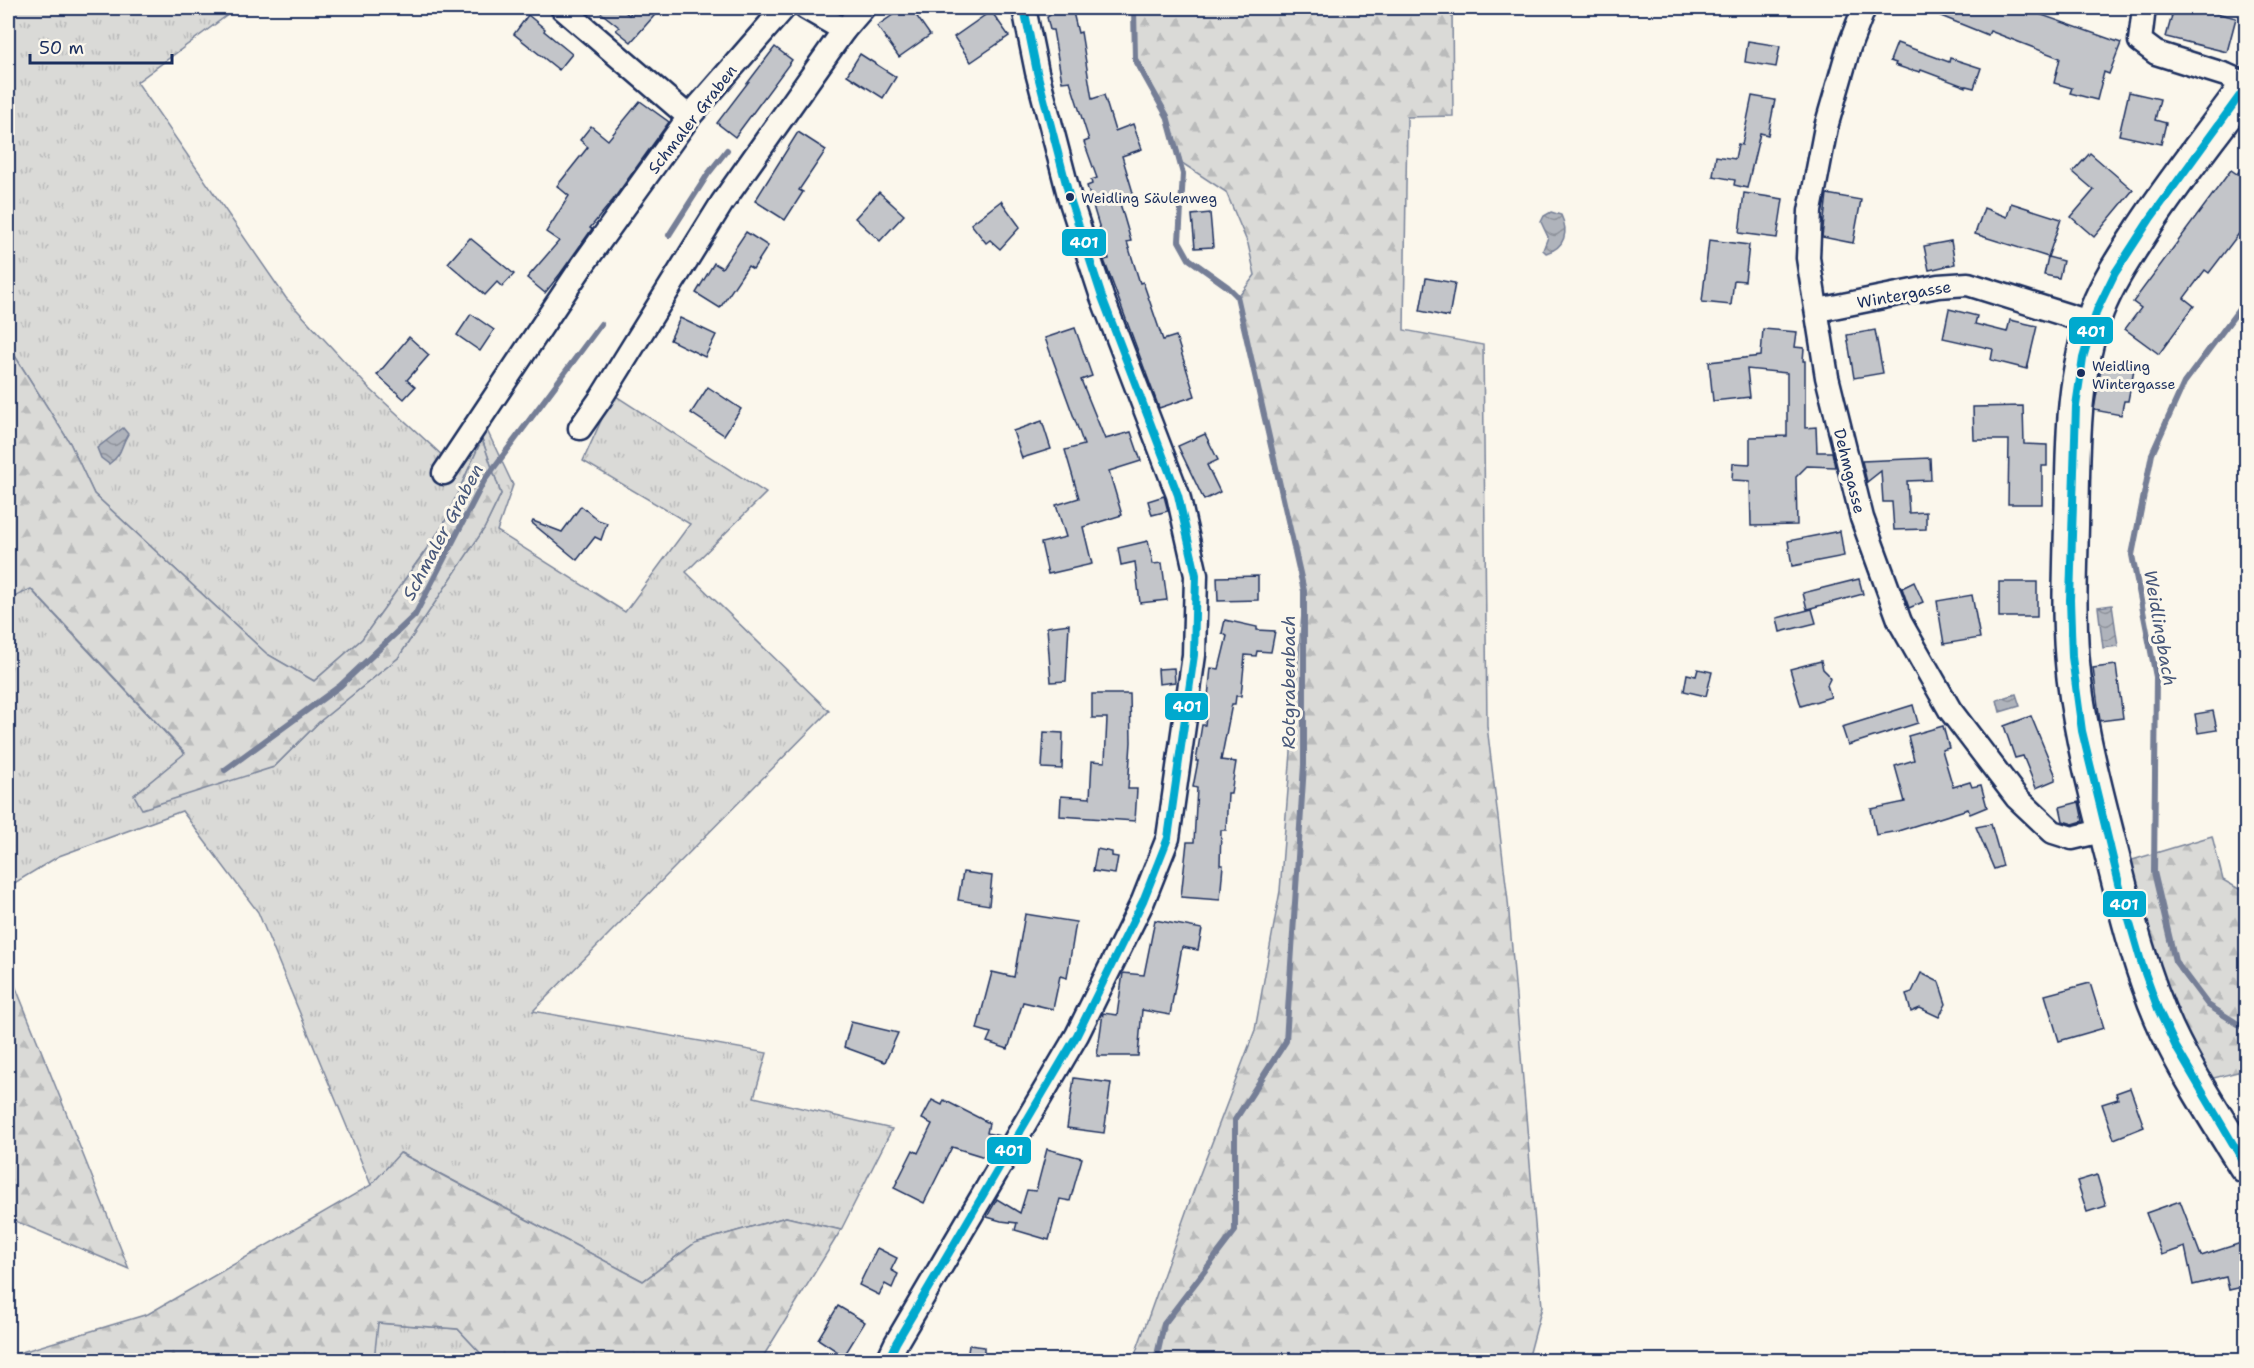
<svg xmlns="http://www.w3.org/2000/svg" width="2254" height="1368" font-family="'Shantell Sans',sans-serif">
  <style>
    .grass { fill: url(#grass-tufts); stroke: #7a849a; stroke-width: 1.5 }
    .forest { fill: url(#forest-firs); stroke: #7a849a; stroke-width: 1.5 }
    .water { fill: url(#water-waves); stroke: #747e96; stroke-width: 1.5 }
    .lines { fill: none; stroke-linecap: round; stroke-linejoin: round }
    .stream { stroke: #747e96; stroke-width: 6 }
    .building { fill: #c3c5c9; stroke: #1b2f5e; stroke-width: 1.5 }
    .minor-casing { stroke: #1b2f5e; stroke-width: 27 }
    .secondary-casing { stroke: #1b2f5e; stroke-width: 38 }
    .minor { stroke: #fbf7ec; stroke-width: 22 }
    .secondary { stroke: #fbf7ec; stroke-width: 33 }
    .bus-1-casing { stroke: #fbf7ec; stroke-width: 12 }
    .bus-1 { stroke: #00a9ce; stroke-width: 8 }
    .bus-dot { fill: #1b2f5e; stroke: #fbf7ec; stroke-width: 2 }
    .labels { text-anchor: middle; stroke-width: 6; stroke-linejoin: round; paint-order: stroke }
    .bus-label { font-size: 14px; fill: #1b2f5e; stroke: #fbf7ec; text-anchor: start }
    .street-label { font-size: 16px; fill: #1b2f5e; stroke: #fbf7ec }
    .water-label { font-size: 18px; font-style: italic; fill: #47577a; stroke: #fbf7ec }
    .line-badge { stroke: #fbf7ec; stroke-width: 2 }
    .badge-label { font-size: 16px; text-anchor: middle; font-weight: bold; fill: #fff }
  </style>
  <defs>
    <pattern id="grass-tufts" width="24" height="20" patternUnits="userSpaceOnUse" patternTransform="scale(1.5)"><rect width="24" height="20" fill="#dadad7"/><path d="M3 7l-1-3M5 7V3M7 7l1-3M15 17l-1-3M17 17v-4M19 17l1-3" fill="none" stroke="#babbbb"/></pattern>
    <pattern id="forest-firs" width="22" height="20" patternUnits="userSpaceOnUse" patternTransform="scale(1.5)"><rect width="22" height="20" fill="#dadad7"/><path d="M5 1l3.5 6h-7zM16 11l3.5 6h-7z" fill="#babbbb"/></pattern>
    <pattern id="water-waves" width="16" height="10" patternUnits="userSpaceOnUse" patternTransform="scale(1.5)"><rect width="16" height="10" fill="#afb3bb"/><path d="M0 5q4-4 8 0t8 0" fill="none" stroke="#8e929b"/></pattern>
  </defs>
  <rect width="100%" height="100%" fill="#fbf7ec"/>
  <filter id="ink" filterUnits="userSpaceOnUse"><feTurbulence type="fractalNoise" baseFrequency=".0167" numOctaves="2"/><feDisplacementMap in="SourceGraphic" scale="12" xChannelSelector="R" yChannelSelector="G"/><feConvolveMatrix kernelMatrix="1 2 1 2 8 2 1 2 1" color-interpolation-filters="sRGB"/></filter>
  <g filter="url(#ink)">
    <g class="grass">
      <polygon points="8,8 237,8 137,82 286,298 369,388 444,457 475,405 513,485 497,531 625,612 690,524 583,461 613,394 766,493 686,572 829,711 533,1011 767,1053 754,1097 892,1129 841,1230 786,1217 695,1243 643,1281 401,1153 371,1185 258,912 182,811 59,856 8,887 8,565 185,754 134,795 274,767 319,722 398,658 484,529 501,494 482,439 443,526 362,639 314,681 267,654 94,494 70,443 8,345"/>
      <polygon points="377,1323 458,1329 487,1360 374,1360"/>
    </g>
    <g class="forest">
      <polygon points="1135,8 1452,8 1453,116 1407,117 1404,330 1483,345 1487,726 1508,901 1542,1307 1528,1360 1133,1360 1195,1187 1255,1030 1280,891 1304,588 1237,299 1255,275 1248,244 1226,192 1182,163 1167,113 1135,55"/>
      <polygon points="8,345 70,443 94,494 267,654 314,681 362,639 443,526 482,439 501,494 484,529 398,658 319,722 274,767 142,809 134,795 185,753 31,589 8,600"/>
      <polygon points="2212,836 2223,880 2246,893 2246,1070 2198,1082 2156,1001 2129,861"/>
      <polygon points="8,968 129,1269 8,1218"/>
      <polygon points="400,1153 643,1281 695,1243 786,1217 841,1230 761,1360 487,1360 458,1329 378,1323 374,1360 314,1360 305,1357 301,1360 8,1360 8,1356 148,1314 371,1185"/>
    </g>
    <g class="water">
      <path d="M1551,212L1561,215C1569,232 1565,248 1546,253L1543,250L1548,237L1541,222L1544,216Z"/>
      <path d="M123,428L128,434C120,447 123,454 109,464L101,458L97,448Z"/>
      <polygon points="2112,605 2118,646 2103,648 2098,607"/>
      <polygon points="2016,694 2020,706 2000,712 1997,700"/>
    </g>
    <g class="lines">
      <g class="stream">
        <polyline points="1134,8 1135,59 1167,116 1183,174 1179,241 1189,259 1228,287 1237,296 1304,591 1304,765 1286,1041 1235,1120 1235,1231 1164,1324 1156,1360"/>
        <polyline points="669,235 708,174 727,150"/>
        <polyline points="2246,300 2184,383 2152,454 2132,555 2156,677 2154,872 2175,961 2208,1005 2246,1029"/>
        <polyline points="225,770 340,686 415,615 484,481 601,324"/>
      </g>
    </g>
    <g class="building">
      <polygon points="595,8 620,8 629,15 635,8 661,8 631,42 616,30 619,27"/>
      <polygon points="903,8 911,8 930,35 899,57 877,26"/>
      <polygon points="1048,8 1072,8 1078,33 1081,32 1092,99 1104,95 1115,131 1133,124 1142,149 1122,156 1134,196 1119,200 1131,241 1127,242 1140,283 1143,282 1163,340 1176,336 1195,396 1159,408 1104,260 1109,259 1087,186 1092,184 1091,180 1097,178 1084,142 1089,140 1070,81 1062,82 1053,30 1050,30 1047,17 1052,14"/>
      <polygon points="1921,8 2022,8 2121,43 2109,74 2104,72 2097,100 2070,93 2072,88 2054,83 2060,58 1990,31 1988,35"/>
      <polygon points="2174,8 2197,8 2236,18 2227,52 2166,37"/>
      <polygon points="991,11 1009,36 971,62 954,37"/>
      <polygon points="528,15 545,29 544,31 572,54 559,70 514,34"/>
      <polygon points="1748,41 1780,46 1776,67 1745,62"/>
      <polygon points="1897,43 1949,62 1950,58 1981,68 1974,88 1966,86 1966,87 1921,70 1920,72 1913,70 1912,71 1895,65 1896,63 1890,61"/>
      <polygon points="775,47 792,60 735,137 717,123"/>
      <polygon points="860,54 896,77 883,98 847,75"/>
      <polygon points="2129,92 2160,99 2155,120 2166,123 2161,144 2119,135"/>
      <polygon points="1752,96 1775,100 1768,135 1760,133 1747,188 1734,185 1735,180 1713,176 1716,156 1735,159 1738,144 1742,145"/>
      <polygon points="640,101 669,122 613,200 590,228 592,229 560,274 545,293 527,278 559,241 546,232 569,196 557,186 588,147 580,140 591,126 608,140"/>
      <polygon points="798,132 826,150 799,190 803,192 785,220 755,201"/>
      <polygon points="2090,153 2133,190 2094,237 2071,217 2094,190 2073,172"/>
      <polygon points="2247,161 2247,223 2209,273 2205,270 2184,298 2194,306 2159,354 2125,329 2141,308 2133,302 2231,170 2237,174"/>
      <polygon points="879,192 904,215 880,241 855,218"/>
      <polygon points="1744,193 1783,199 1777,238 1739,233"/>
      <polygon points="1827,194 1861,200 1853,243 1822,237"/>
      <polygon points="1001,201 1020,227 1000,249 990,240 986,243 971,224"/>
      <polygon points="2011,203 2061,219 2048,257 1975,234 1984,208 2007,217"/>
      <polygon points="1210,213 1213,247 1195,248 1192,215"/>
      <polygon points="746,232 768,246 753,269 748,266 720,308 696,293 714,263 722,268"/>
      <polygon points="470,238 514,274 502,287 497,282 485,295 448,263"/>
      <polygon points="1709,240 1749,245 1745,281 1734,280 1731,305 1702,302"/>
      <polygon points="1951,241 1955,264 1929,270 1924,246"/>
      <polygon points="2048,257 2063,261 2059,278 2044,275"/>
      <polygon points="1426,278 1455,283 1449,317 1420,311"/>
      <polygon points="1949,309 1977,316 1975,324 2007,332 2010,320 2037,326 2027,369 1991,360 1993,349 1943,338"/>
      <polygon points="471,314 494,330 480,351 457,335"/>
      <polygon points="680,318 716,335 705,357 670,340"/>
      <polygon points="1075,328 1092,376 1081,380 1105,439 1131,432 1141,461 1109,471 1122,515 1083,527 1092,564 1048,574 1041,543 1066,537 1056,505 1079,498 1065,450 1084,445 1045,338"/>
      <polygon points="1763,329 1797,332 1795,347 1804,348 1803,361 1805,361 1805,428 1816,427 1817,452 1832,452 1835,467 1807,466 1796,477 1797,525 1751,526 1750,481 1732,480 1733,463 1750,464 1750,437 1787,436 1787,373 1747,369 1750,397 1713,401 1709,362 1761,356"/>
      <polygon points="1875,330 1883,373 1854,378 1847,335"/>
      <polygon points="409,337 429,355 407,380 415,387 404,399 377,375"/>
      <polygon points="2102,362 2134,369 2128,401 2124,401 2121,415 2094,410"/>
      <polygon points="708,387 741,409 724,435 691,413"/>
      <polygon points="2023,406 2024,444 2047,445 2047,466 2042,466 2042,504 2008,504 2009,440 1974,440 1973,407"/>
      <polygon points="1042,421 1051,449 1022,458 1013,431"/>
      <polygon points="1205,434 1218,460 1207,465 1220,492 1204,500 1178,446"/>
      <polygon points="1930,458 1931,480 1907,481 1909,513 1926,512 1926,529 1894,530 1892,502 1883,502 1881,471 1867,482 1862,461"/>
      <polygon points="1164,496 1168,511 1152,515 1148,501"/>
      <polygon points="581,506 598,520 607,523 601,540 595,537 577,560 532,523 533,521 562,532"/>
      <polygon points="1840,531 1844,556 1792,566 1788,541"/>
      <polygon points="1148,541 1153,564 1162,563 1167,600 1140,603 1135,562 1121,565 1118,548"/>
      <polygon points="1258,576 1258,600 1218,601 1217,577"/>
      <polygon points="1859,579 1863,594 1807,609 1803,593"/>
      <polygon points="1914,582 1923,602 1909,608 1902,588"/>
      <rect x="1999" y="582" width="38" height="35"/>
      <polygon points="1972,595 1980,638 1944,644 1937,601"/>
      <polygon points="1812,609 1816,623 1780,632 1777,618"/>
      <polygon points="1225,620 1257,627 1257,630 1275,631 1271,652 1257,651 1256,656 1245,655 1241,696 1236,696 1235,704 1232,704 1221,760 1236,762 1231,793 1228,793 1226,830 1221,830 1220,865 1223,865 1220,900 1181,897 1187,842 1194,842 1197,788 1193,787 1198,761 1196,761 1202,725 1205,725 1211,668 1219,669 1227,636 1222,633"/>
      <polygon points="1069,624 1066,681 1051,682 1047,627"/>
      <polygon points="1821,661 1823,669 1828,674 1830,679 1827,685 1831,697 1801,706 1790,669"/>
      <polygon points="2116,665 2123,718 2100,721 2093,668"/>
      <polygon points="1174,668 1175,682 1159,684 1158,669"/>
      <polygon points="1698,669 1712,672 1706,696 1684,691 1687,674 1696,676"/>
      <polygon points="1092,694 1130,694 1131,742 1128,789 1137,789 1135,821 1060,816 1061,796 1090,798 1092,761 1105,762 1107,718 1092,718"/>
      <polygon points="1913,705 1918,723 1848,745 1842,727"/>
      <polygon points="2213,711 2217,730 2198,733 2195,714"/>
      <polygon points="2031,716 2055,774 2055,780 2036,788 2023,756 2015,758 2004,726"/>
      <polygon points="1943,726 1949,748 1942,750 1953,787 1970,782 1972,787 1981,785 1987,807 1970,814 1968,809 1898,831 1876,835 1871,809 1905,802 1895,766 1914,760 1908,736"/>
      <polygon points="1044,732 1063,733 1062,769 1042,768"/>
      <polygon points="2079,802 2083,821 2073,824 2063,821 2060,807"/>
      <polygon points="1991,824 2003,866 1994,869 1976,827"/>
      <polygon points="1097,849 1112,852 1112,856 1118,857 1115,874 1093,871"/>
      <polygon points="963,872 992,876 989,905 958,900"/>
      <polygon points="1025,914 1076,922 1067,978 1060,976 1053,1009 1023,1002 1008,1049 987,1042 991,1033 977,1029 992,972 1014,977"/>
      <polygon points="1155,920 1202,929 1198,950 1182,947 1170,1015 1142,1010 1138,1056 1097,1056 1103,1013 1117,1015 1123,973 1144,975"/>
      <polygon points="1921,973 1939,982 1946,1004 1939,1017 1920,1008 1911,1012 1906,994 1912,992"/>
      <polygon points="2090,983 2104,1028 2059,1041 2045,995"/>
      <polygon points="851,1022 898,1033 885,1062 844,1047"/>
      <polygon points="1074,1078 1111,1083 1104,1133 1067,1128"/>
      <polygon points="2130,1088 2144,1127 2114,1139 2102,1104 2118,1099 2116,1093"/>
      <polygon points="932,1100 942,1105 944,1100 989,1123 987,1133 1000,1136 988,1158 952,1147 924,1203 894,1188 913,1150 918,1153 932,1124 922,1119"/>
      <polygon points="1047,1149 1082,1158 1070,1201 1060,1199 1049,1240 1015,1230 1017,1223 1001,1221 987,1217 997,1199 1020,1213 1027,1190 1036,1191"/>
      <polygon points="2097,1175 2106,1206 2087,1212 2077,1181"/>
      <polygon points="2180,1201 2201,1256 2247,1241 2247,1286 2229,1290 2226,1277 2193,1285 2185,1247 2162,1255 2146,1213"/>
      <polygon points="877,1248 897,1258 891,1270 898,1274 892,1288 885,1284 879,1295 859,1285"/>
      <polygon points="838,1306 865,1322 844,1356 818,1339"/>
      <polygon points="969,1345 984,1347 984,1360 967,1360"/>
    </g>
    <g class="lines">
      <g class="minor-casing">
        <g id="minor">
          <polyline points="562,8 689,117"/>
          <polyline points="806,8 844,30"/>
          <polyline points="1864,8 1849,47 1826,127 1810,211 1808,258 1827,377 1862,518 1900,622 1950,710 2017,798 2053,832 2072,838 2106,830"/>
          <polyline points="2144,8 2140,41 2156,53 2226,75 2246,84"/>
          <polyline points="1818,310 1938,286 1968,284 2092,323"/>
          <polyline points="580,428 601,398 722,203 844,30 863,8"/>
          <polyline points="444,473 582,266 689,117 784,8"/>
          <polyline points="888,1360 896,1343 1077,1035 1143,901 1168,838 1194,655 1196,575 1178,495 1102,297 1070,199 1037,72 1024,8"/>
        </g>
      </g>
      <g class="secondary-casing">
        <path id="secondary" d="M2246,87C2210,137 2170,186 2137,238C2122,261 2107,284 2097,310C2073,373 2073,439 2072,505C2071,556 2068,607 2072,657C2077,723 2095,787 2111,851C2126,911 2141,974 2167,1030C2189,1077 2218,1121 2246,1166"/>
      </g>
      <use href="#minor" class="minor"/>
      <use href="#secondary" class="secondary"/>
      <g class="bus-1-casing">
        <g id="bus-1">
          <polyline points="2246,87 2150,219 2115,273 2097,310 2083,358 2076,406 2070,600 2072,657 2082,731 2122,896 2142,965 2158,1009 2176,1047 2246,1166"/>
          <polyline points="888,1360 896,1343 1077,1035 1143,901 1168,838 1194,655 1196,575 1178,495 1102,297 1070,199 1037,72 1024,8"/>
        </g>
      </g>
      <use href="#bus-1" class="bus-1"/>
    </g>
  </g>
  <g class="bus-dot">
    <circle cx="1070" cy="197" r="5"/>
    <circle cx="2081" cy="373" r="5"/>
  </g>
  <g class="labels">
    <g class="bus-label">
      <text x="1081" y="203">Weidling Säulenweg</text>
      <text x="2092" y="371">Weidling<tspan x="2092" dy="18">Wintergasse</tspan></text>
    </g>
    <g class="street-label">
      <text transform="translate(692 119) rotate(-52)" y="6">Schmaler Graben</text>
      <text transform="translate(1904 294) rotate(-10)" y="6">Wintergasse</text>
      <text transform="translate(1850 471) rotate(76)" y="6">Dehmgasse</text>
    </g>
    <g class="water-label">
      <text transform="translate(443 532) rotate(-62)" y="6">Schmaler Graben</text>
      <text transform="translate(2160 628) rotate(80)" y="6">Weidlingbach</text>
      <text transform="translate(1289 682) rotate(-90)" y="6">Rotgrabenbach</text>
    </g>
  </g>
  <g class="line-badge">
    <rect x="1061" y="228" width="46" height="29" rx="6" fill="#00a9ce"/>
    <rect x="2068" y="316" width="46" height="29" rx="6" fill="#00a9ce"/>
    <rect x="1164" y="692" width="45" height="29" rx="6" fill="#00a9ce"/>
    <rect x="2102" y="890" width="45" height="28" rx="6" fill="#00a9ce"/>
    <rect x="986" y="1136" width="46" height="29" rx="6" fill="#00a9ce"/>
  </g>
  <g class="badge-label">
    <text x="1084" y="248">401</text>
    <text x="2091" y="337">401</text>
    <text x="1187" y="712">401</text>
    <text x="2124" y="910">401</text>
    <text x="1009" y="1156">401</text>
  </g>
  <rect width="2254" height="1368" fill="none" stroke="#fbf7ec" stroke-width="30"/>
  <rect x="15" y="15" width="2224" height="1338" fill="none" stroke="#1b2f5e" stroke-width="2" filter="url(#ink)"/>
  <path d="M30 54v9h142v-9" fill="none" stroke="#1b2f5e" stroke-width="3"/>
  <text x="39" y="54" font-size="18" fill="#1b2f5e" stroke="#fbf7ec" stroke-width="4.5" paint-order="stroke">50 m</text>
</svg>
